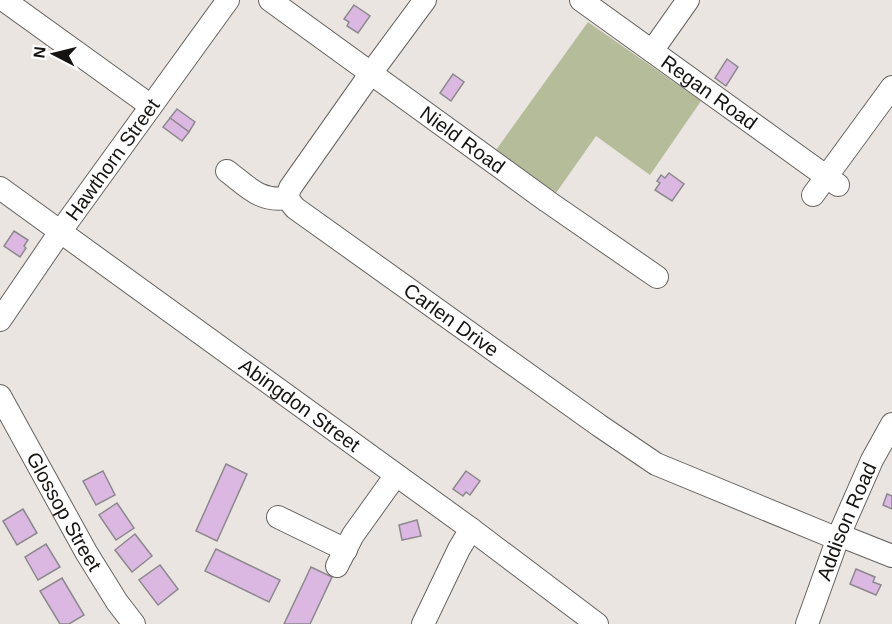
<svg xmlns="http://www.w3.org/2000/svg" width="892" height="624" font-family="Helvetica,sans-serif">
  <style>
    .green { fill: #b5bc99 }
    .building { fill: #dbb8e1; stroke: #8c898d; stroke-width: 1.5 }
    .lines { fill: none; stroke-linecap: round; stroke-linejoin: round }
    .minor-casing { stroke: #676360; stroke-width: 24 }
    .minor { stroke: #fff; stroke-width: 22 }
    .labels { text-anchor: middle; stroke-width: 6; stroke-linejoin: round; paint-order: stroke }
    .street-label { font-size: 20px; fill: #151412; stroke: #fff }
  </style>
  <rect width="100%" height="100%" fill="#eae5e1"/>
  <polygon class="green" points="588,22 701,101 650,175 596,136 556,193 496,150"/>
  <g class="building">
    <polygon points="354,5 370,16 358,33 347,26 349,22 344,19"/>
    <polygon points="727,59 738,67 726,86 715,78"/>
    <polygon points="453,74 464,82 451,101 440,93"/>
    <polygon points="177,109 195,122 189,132 170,118"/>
    <polygon points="170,118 189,132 182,141 163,127"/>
    <polygon points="669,173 684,184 672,201 655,190 660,183 657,181 661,175 665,178"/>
    <polygon points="14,231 28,240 24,246 26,248 20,257 4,246"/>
    <polygon points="226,464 247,474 217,541 196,531"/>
    <polygon points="103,471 115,495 96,505 83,481"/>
    <polygon points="466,471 480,481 470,495 466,492 463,496 453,489"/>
    <polygon points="887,494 892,496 892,495 892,509 883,505"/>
    <polygon points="117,503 134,528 116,540 99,515"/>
    <polygon points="23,509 37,533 17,545 3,521"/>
    <polygon points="417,520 421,536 402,540 399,525"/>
    <polygon points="135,534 152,556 132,572 115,550"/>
    <polygon points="46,544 60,567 38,580 25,557"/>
    <polygon points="216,549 280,580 269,602 205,571"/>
    <polygon points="160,565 178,589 158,605 139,580"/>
    <polygon points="311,567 332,577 310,624 284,624"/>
    <polygon points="856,569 875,577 873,582 881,585 876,595 850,584"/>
    <polygon points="62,578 84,615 69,624 60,624 40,591"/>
  </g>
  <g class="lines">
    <g class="minor-casing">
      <g id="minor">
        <polyline points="4,0 151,106"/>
        <path id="s1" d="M270,0L547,201L657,277"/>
        <path id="s2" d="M425,0L371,73L290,188L287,198L295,208L600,426L656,464L838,539"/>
        <path id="s3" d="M581,0L838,185"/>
        <polyline points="652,51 688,0"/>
        <path d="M227,171C248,187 260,202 287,198"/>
        <path id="s4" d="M0,188L471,529L597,624"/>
        <polyline points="813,195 892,87"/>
        <path id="s5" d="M0,320L60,232L228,0"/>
        <path id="s6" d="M0,396L86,552L117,602L134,624"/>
        <polyline points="278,517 346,550"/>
        <polyline points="839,535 892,556"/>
        <polyline points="337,566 353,535 396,475"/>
        <polyline points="423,624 459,549 471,529"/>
        <path id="s7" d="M807,624L839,535L872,460L892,424"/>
      </g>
    </g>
    <use href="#minor" class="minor"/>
  </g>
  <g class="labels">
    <g class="street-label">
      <text dy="7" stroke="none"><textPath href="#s3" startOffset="158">Regan Road</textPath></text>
      <text dy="7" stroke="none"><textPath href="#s1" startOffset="238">Nield Road</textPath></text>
      <text dy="7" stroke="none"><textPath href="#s5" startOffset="196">Hawthorn Street</textPath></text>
      <text dy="7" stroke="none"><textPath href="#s2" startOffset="447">Carlen Drive</textPath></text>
      <text dy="7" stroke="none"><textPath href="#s4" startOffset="370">Abingdon Street</textPath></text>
      <text dy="7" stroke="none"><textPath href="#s6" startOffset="132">Glossop Street</textPath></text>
      <text dy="7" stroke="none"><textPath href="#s7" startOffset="110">Addison Road</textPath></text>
    </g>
  </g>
  <g transform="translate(54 54) rotate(277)" stroke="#ffffff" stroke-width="4.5" paint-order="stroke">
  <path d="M0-4.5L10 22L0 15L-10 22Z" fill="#151412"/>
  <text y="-9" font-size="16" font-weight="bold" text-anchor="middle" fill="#151412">N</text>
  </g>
</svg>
